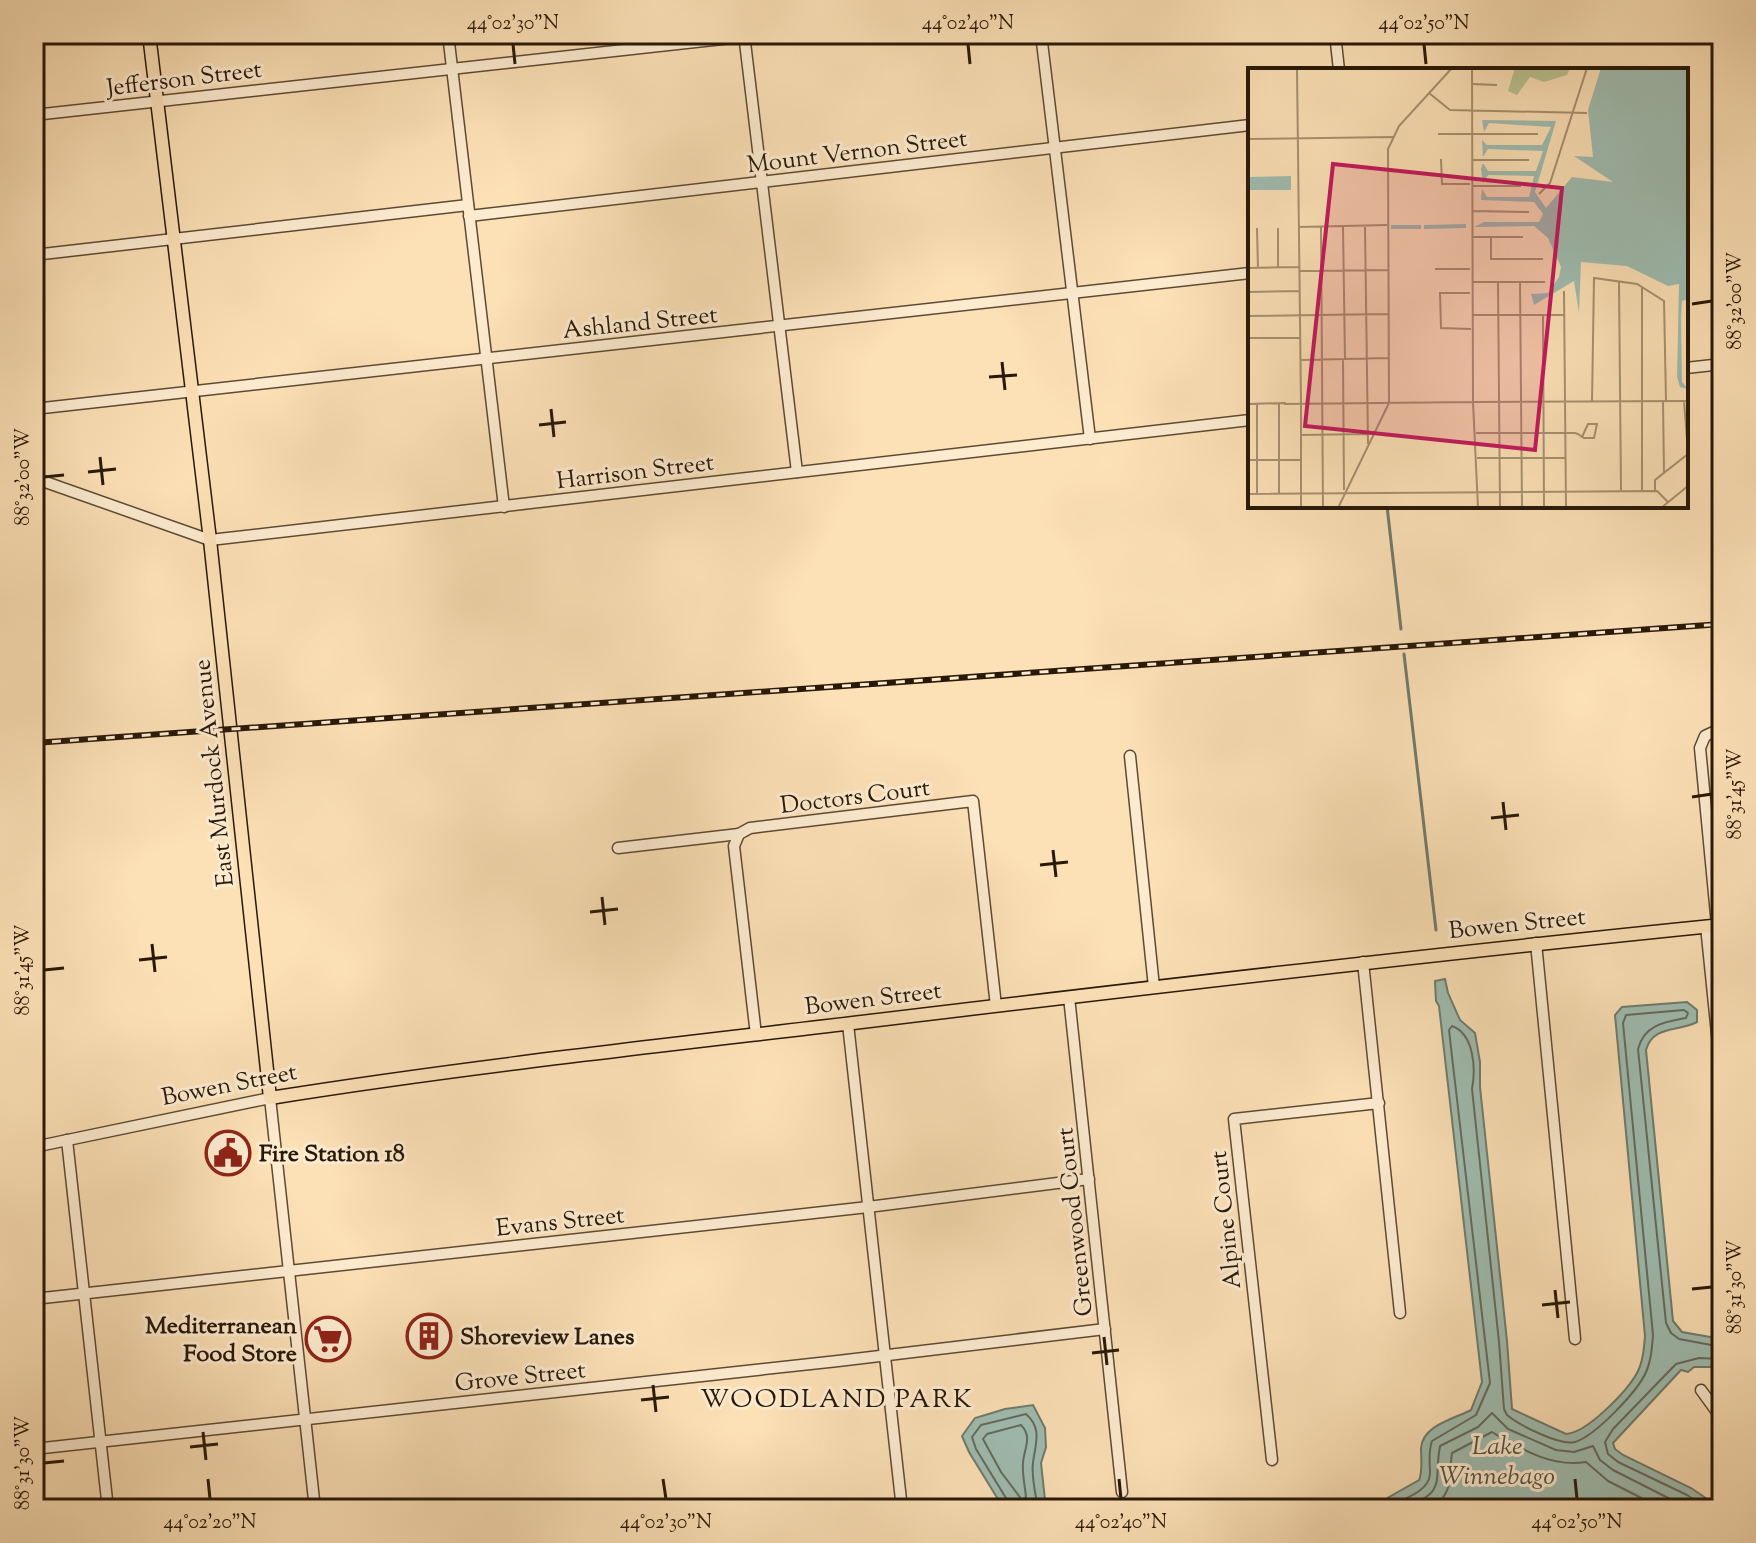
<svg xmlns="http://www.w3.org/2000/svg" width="1756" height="1543" font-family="'Sorts Mill Goudy',serif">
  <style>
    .water { fill: #9fbdb1; stroke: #6f7b6d; stroke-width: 2 }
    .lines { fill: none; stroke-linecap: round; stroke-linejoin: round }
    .shore { stroke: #646a5c; stroke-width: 2 }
    .stream { stroke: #6f7b6d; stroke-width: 3 }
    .minor-casing { stroke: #5d4a33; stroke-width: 13 }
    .major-casing { stroke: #281807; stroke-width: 15 }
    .minor { stroke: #fdebd0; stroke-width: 10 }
    .major { stroke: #fce0b6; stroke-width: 12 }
    .rail-casing { stroke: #281807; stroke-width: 6 }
    .rail { stroke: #fdebd0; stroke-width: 3; stroke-dasharray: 9; stroke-linecap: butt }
    .ticks { fill: none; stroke: #281807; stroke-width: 3 }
    .labels { text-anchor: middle; stroke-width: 6; stroke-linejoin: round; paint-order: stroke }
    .street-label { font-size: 24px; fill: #281807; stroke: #fdebd0 }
    .poi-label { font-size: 24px; font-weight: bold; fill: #281807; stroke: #fdebd0; text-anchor: start }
    .neighbourhood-label { font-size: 26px; letter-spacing: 2px; fill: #281807; stroke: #fdebd0 }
    .water-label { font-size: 26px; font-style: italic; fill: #525242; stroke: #fdebd0 }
    .inset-river { fill: none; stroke: #9fbdb1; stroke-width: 4 }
    .inset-road { fill: none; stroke: #a79070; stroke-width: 2 }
    .view { fill: #c2185b; fill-opacity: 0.15; stroke: #c2185b; stroke-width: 4 }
    .inset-edge { fill: none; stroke: #281807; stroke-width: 4 }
    .neatline { fill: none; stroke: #281807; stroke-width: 3 }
    .ticks-label { font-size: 20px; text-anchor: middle; fill: #281807 }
  </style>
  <rect width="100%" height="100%" fill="#fce0b6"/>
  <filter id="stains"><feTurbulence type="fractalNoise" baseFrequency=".0025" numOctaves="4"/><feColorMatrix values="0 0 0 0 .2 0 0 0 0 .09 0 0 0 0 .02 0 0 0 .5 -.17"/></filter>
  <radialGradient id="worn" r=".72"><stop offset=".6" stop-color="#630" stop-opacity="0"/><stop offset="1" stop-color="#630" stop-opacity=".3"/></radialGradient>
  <g class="water">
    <path d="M1445,979L1448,993L1460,1020L1475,1033L1480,1062V1087L1507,1341L1512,1409L1566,1434C1587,1433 1627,1391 1637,1373C1643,1362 1644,1348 1645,1336L1615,1015L1622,1007L1687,1002L1697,1010V1022C1678,1032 1653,1025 1646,1050L1673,1321L1682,1332L1722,1339V1367H1694L1688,1372L1681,1370L1613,1443L1615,1449L1623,1455L1691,1488L1722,1509H1368L1419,1480C1423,1471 1421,1458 1421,1448C1423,1425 1454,1419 1471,1410L1482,1382L1439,1006L1436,1001L1435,981Z"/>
    <polygon points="1033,1405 1045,1428 1046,1447 1041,1463 1046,1509 1004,1509 969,1452 962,1436 975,1418 1005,1409"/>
  </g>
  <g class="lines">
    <g class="shore">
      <path d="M1021,1425C1033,1437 1024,1448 1023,1463C1022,1474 1025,1486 1026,1497L1022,1500L1001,1472L983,1439L987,1434Z"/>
      <path d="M1010,1509L1009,1503L976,1449L972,1437L981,1425L1026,1414C1043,1429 1035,1444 1033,1463C1031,1477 1036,1495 1038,1509"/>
      <path d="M1382,1509C1396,1501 1429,1494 1430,1474C1430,1463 1428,1452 1432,1441L1476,1415L1490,1383L1453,1065L1449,1030L1452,1026C1474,1034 1476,1068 1472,1089L1499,1342L1504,1409L1507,1415C1519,1425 1560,1446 1575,1442C1595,1436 1638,1391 1646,1372C1651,1361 1652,1348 1653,1335L1623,1023L1626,1015L1684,1010L1688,1013L1686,1018C1664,1022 1644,1025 1638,1049L1666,1323L1671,1333L1679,1339L1722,1347"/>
      <path d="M1404,1509C1448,1489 1433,1485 1440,1446L1478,1427L1492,1413L1508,1429L1556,1450L1574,1452L1593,1446L1600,1460L1613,1470L1690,1509"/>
      <path d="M1432,1509C1455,1490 1448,1478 1452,1453L1492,1432C1521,1449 1552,1468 1586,1462L1608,1481L1663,1509"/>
      <polyline points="1709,1509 1687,1495 1618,1462 1608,1454 1605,1442 1613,1429 1676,1364 1699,1358 1722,1359"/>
    </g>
    <g class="stream">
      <polyline points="1387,506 1401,629"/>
      <polyline points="1404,654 1436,930"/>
    </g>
    <g class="minor-casing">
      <g id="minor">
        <polyline points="448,34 504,507"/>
        <polyline points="744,34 797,472"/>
        <polyline points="1041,34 1090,439"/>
        <polyline points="1335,34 1339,70"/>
        <polyline points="34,115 768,34"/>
        <polyline points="469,216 1250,125"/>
        <polyline points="34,255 468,205"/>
        <polyline points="1686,368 1722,364"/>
        <polyline points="34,409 1250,273"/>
        <polyline points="34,478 210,540 1250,420"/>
        <polyline points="1130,756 1154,987"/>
        <polyline points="618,848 739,834"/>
        <polyline points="1717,925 1700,748 1705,736 1722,728"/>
        <polyline points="1706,926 1722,1083"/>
        <polyline points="1536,943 1575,1339"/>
        <polyline points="1363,962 1400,1313"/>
        <polyline points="1069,997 1122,1492"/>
        <polyline points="848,1024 902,1509"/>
        <polyline points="756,1035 734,846 739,834 750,828 973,801 996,1006"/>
        <polyline points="67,1140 108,1509"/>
        <polyline points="34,1147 270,1098 315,1509"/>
        <polyline points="34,1299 868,1207 1089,1179"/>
        <polyline points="1701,1390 1722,1419"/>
        <polyline points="34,1449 838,1361 1105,1329"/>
        <polyline points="1272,1460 1234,1119 1379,1103"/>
        <polyline points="859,1509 901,1504"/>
      </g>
    </g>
    <g class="major-casing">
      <path id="major" d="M149,34L210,540L270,1098C464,1067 659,1046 853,1023C1143,988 1432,954 1722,925"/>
    </g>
    <use href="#minor" class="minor"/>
    <use href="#major" class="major"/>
    <g class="rail-casing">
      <polyline id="rail" points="34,743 1722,624"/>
    </g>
    <use href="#rail" class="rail"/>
  </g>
  <path class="ticks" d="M513,44L515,64M968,44L970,64M1424,44L1426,64M1692,304L1712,301M1002,362L1005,390M989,377L1017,375M551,409L554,437M539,425L566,422M100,457L103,485M88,472L116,469M44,477L64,475M1692,797L1712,794M1503,802L1506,830M1491,818L1519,815M1053,850L1056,877M1040,865L1068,862M602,897L605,925M590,912L618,909M152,944L155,972M139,960L167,957M44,970L64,968M1692,1289L1712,1287M1555,1290L1558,1318M1542,1305L1570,1302M1104,1337L1107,1365M1092,1353L1119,1350M653,1385L656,1412M641,1400L669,1397M203,1432L206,1460M190,1447L218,1444M44,1463L64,1461M208,1479L210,1499M663,1479L666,1499M1119,1479L1121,1499M1575,1479L1577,1499"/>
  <defs>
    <g id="civic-ring" transform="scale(2.3)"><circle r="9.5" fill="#fdebd0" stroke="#8f2418" stroke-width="1.5"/><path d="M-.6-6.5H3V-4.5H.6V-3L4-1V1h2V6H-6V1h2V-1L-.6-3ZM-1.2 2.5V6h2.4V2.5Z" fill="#8f2418"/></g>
    <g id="building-ring" transform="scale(2.3)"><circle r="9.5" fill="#fdebd0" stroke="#8f2418" stroke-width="1.5"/><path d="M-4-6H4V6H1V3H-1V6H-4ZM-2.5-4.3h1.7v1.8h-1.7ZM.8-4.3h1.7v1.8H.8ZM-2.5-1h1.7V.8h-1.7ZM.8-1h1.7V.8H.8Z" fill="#8f2418"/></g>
    <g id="supermarket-ring" transform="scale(2.3)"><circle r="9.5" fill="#fdebd0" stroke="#8f2418" stroke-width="1.5"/><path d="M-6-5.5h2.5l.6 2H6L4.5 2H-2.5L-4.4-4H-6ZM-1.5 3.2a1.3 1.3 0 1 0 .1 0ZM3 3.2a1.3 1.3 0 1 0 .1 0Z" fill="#8f2418"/></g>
  </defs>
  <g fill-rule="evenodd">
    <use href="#civic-ring" x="228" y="1153"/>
    <use href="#building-ring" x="429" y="1336"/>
    <use href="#supermarket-ring" x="328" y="1339"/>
  </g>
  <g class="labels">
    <g class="street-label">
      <text transform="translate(184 78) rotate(-7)" y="8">Jefferson Street</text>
      <text transform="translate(857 151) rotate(-7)" y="8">Mount Vernon Street</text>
      <text transform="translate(640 322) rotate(-6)" y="8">Ashland Street</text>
      <text transform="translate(635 471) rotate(-7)" y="8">Harrison Street</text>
      <text transform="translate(213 773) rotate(-96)" y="8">East Murdock Avenue</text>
      <text transform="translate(855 796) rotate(-7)" y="8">Doctors Court</text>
      <text transform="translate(1517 923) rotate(-6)" y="8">Bowen Street</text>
      <text transform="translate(873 998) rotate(-7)" y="8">Bowen Street</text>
      <text transform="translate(229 1084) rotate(-11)" y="8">Bowen Street</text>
      <text transform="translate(1225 1220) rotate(-96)" y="8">Alpine Court</text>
      <text transform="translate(560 1221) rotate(-6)" y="8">Evans Street</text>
      <text transform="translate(1074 1222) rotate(-96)" y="8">Greenwood Court</text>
      <text transform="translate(520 1376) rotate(-6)" y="8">Grove Street</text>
    </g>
    <g class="poi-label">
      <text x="259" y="1161">Fire Station 18</text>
      <text x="297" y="1333" text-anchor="end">Mediterranean<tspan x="297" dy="28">Food Store</tspan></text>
      <text x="460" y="1344">Shoreview Lanes</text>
    </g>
    <g class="neighbourhood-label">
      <text x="837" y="1407">WOODLAND PARK</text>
    </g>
    <g class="water-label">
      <text x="1497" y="1454">Lake<tspan x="1497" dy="30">Winnebago</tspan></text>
    </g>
  </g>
  <g transform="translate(1248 68)">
    <rect width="440" height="440" fill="#fce0b6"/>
    <path d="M267,0H322L319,7L296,14L282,9L269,27L260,23Z" fill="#bbc391"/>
    <path d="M353,0H440V231L434,233L433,250L434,314L440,321L432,319L429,309L431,216L420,218L379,198L333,194L331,245L326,213L286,237L283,226L300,225L311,209L313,199L300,170L286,158L226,159L236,154H291L295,146L286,134L233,132L234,121L239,129H281L286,108L240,107L235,115L233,101L235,95L240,103H288L295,83L240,81L235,89L234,72L239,77H294L303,59L241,55L236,64L234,52L308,53L287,124L298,140L324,109L365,114L326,88L345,89L340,42ZM43,108V122H0V109Z" fill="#9fbdb1"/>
    <path class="inset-river" d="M143,159H173M176,159L218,158"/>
    <path class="inset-road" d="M49,0L53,336M223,16L249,17M181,25L202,42L339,45M190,66H290M0,71L145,69M193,91L194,116H222M224,92H281M224,118H273M291,126L302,115L339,0M224,143L281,144M51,159L139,157M73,159L75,440M95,159L97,291M117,159L120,376M9,160L10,200M30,160V200M224,169H275M243,169V191H295M0,200L52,199M187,201H222M52,203L140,202M371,213L373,423M225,214H297M250,214L252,440M272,214L274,440M316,223L318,440M0,224L52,223M222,225H192L193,260L223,261M225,247H316M295,247L296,440M0,248L140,246M0,270H52M95,291L96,422M53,292L140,290M415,333L416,405M436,333L440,385M344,334L346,210L389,216L416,233L418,333M0,336L38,335M9,336V426M31,336V425M36,336L225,334L224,0M53,336V440M228,365H327L330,366L334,369L336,370H346L349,356H340L334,369M53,367L119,366M229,390H317M0,392H53M394,423V219M407,423V412L440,386M0,426L409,423L420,434M90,440L141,335L140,81L151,58L204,0M230,440L225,334L440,333M413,440L440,418"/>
    <path class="view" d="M85,96L314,120L287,382L57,358Z"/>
    <rect width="440" height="440" class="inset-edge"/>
  </g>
  <rect width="1756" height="1543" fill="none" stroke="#fce0b6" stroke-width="88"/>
  <rect x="44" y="44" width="1668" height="1455" class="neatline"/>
  <g class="ticks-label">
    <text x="513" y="29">44°02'30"N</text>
    <text x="968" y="29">44°02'40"N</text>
    <text x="1424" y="29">44°02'50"N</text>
    <text transform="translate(1734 301) rotate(-90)" y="7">88°32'00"W</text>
    <text transform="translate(22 477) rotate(-90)" y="7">88°32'00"W</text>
    <text transform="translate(1734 794) rotate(-90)" y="7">88°31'45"W</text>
    <text transform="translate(22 970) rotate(-90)" y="7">88°31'45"W</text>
    <text transform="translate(1734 1287) rotate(-90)" y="7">88°31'30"W</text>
    <text transform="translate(22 1463) rotate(-90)" y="7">88°31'30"W</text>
    <text x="210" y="1528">44°02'20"N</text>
    <text x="666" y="1528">44°02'30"N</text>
    <text x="1121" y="1528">44°02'40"N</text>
    <text x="1577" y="1528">44°02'50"N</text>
  </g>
  <rect width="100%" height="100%" filter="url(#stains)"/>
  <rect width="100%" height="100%" fill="url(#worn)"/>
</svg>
